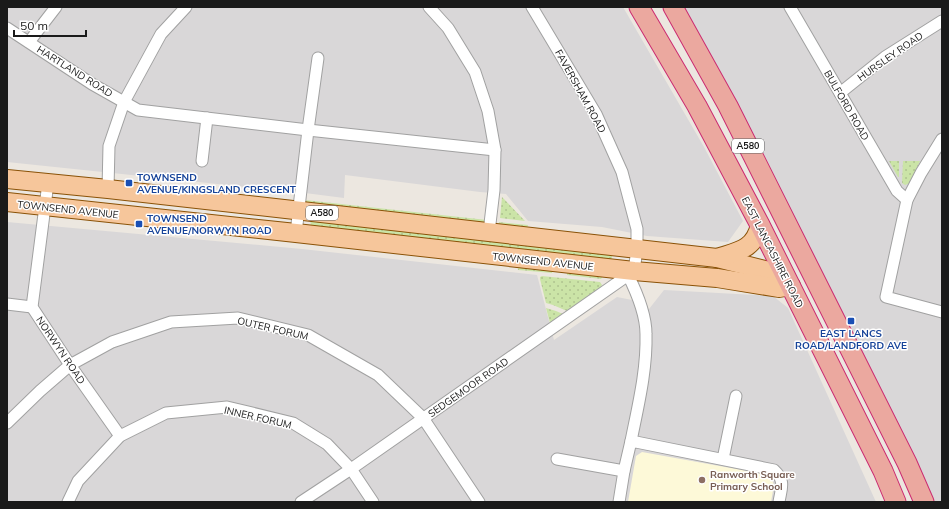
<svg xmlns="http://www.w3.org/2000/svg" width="949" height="509" font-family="Mulish,sans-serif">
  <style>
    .residential { fill: #d9d7d8 }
    .education { fill: #fdf9d8 }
    .grass { fill: url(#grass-dots) }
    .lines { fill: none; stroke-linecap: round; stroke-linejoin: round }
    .minor-casing { stroke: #a1a1a1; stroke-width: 13 }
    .primary-casing { stroke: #8a5207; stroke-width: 20 }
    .trunk-casing { stroke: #cb2c71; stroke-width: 21 }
    .minor { stroke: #fff; stroke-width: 11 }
    .primary { stroke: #f6c69b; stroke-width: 18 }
    .trunk { stroke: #eba89f; stroke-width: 19 }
    .transit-dot { fill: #1a4fb4; stroke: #fff; stroke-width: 1.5 }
    .education-dot { fill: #8d6e63; stroke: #fff; stroke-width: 1.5 }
    .labels { text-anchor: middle; stroke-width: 3; stroke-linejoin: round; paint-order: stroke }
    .shield { fill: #fff; stroke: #5f5f5f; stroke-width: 1 }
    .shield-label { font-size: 9px; font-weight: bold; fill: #1a1a1a }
    .street-label { font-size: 10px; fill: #1a1a1a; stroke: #fff }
    .transit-label { font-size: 10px; font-weight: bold; fill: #164399; stroke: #fff; text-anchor: start }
    .education-label { font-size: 10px; font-weight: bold; fill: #785e54; stroke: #fff; text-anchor: start }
  </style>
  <defs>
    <pattern id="grass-dots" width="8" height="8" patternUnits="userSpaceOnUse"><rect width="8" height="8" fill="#cbe4a7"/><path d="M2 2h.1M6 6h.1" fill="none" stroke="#aec38f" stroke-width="1.8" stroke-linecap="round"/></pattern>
  </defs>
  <rect width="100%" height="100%" fill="#ece7e0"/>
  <g class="residential">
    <polygon points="7,7 623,7 704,147 743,221 728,242 647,236 602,227 528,221 506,194 480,192 345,175 344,198 305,193 7,162"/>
    <polygon points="673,7 942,7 942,502 924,502"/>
    <polygon points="7,222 302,249 537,275 554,340 617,297 632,300 649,309 664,290 773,296 788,308 876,502 7,502"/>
  </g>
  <polygon class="education" points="642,452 770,475 774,485 771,502 628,502 636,456"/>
  <g class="grass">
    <polygon points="889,161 899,161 899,177 898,177"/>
    <polygon points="903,161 920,161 910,183 905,185 902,183"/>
    <polygon points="502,197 525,221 500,218"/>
    <polygon points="305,200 487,220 484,224 305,203"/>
    <polygon points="311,219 613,252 611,263 310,230"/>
    <polygon points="499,222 528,225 527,228 499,224"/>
    <polygon points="518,265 553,269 552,273 518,270"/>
    <polygon points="567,270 603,276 601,279 567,275"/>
    <polygon points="542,276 600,282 602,285 600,288 567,311 553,305 546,303 540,279 540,277"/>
    <polygon points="546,308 556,311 563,314 550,323"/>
  </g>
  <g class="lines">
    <g class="minor-casing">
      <g id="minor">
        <polyline points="429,7 448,28 475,72 488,111 495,150 494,190 489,232"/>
        <polyline points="790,7 897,191 907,200"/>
        <polyline points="7,28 92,84 138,110 308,130 495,150"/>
        <polyline points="29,42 56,7"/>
        <polyline points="840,93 885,57 942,21"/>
        <polyline points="942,139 921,173 907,200 886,297 942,312"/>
        <polyline points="202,161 207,118"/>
        <polyline points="48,183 32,307 70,365 120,436"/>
        <polyline points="108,189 109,146 124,102 161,34 186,7"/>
        <polyline points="296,233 308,130 318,58"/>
        <path d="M628,275C637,293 646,314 646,334C647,370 638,406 631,441"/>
        <polyline points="7,304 32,307"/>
        <polyline points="7,423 40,391 70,365 112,342 171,322 238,318 308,335 378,375 423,418 479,502"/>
        <polyline points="557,459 624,471"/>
        <polyline points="723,459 736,396"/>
        <polyline points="68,502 78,481 120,436 166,413 227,407 293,423 327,444 351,469 373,502"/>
        <polyline points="301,502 351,469 634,271 637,249 637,229 622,172 596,114 532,7"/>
        <path d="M619,502L624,471L631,441L774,470C786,481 781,489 779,502"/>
      </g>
    </g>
    <g class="primary-casing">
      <g id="primary">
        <polyline points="7,179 108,189 717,258 785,275"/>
        <polyline points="7,202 296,233 634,271 717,278 779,288 791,286"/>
        <path d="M717,258C738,251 754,250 760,225"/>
      </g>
    </g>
    <g class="trunk-casing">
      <g id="trunk">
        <polyline points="639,7 697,106 760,225 883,471 896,502"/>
        <polyline points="673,7 728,106 907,463 924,502"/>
      </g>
    </g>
    <use href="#minor" class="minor"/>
    <use href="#primary" class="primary"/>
    <use href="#trunk" class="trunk"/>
  </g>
  <g class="transit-dot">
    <rect x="125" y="179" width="8" height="8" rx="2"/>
    <rect x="135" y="220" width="8" height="8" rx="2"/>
    <rect x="847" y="317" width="8" height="8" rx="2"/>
  </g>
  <circle class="education-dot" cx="702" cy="480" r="4"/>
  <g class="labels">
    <g class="shield">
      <rect x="732" y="139" width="32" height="14" rx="3"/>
      <rect x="306" y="206" width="32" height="14" rx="3"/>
    </g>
    <g class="shield-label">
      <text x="748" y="149">A580</text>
      <text x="322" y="216">A580</text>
    </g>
    <g class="street-label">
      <text transform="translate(890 56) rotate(-35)" y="4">HURSLEY ROAD</text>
      <text transform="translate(75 71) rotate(32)" y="4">HARTLAND ROAD</text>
      <text transform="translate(581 91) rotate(61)" y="4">FAVERSHAM ROAD</text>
      <text transform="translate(847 105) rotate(60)" y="4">BULFORD ROAD</text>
      <text transform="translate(68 209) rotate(6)" y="4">TOWNSEND AVENUE</text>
      <text transform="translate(773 252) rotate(63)" y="4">EAST LANCASHIRE ROAD</text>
      <text transform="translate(543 261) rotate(6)" y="4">TOWNSEND AVENUE</text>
      <text transform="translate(273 328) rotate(13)" y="4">OUTER FORUM</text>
      <text transform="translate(61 350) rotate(56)" y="4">NORWYN ROAD</text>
      <text transform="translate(468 387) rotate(-35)" y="4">SEDGEMOOR ROAD</text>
      <text transform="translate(258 417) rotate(13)" y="4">INNER FORUM</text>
    </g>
    <g class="transit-label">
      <text x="137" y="181">TOWNSEND<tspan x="137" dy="12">AVENUE/KINGSLAND CRESCENT</tspan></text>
      <text x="147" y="222">TOWNSEND<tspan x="147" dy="12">AVENUE/NORWYN ROAD</tspan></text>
      <text x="851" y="337" text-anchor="middle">EAST LANCS<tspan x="851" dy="12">ROAD/LANDFORD AVE</tspan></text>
    </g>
    <g class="education-label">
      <text x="710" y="478">Ranworth Square<tspan x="710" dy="12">Primary School</tspan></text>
    </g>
  </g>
  <rect width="949" height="509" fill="none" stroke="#1a1a1a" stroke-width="16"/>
  <path d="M14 30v6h72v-6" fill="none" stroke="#1a1a1a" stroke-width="2"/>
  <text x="20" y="30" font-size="12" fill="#1a1a1a" stroke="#ffffff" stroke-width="3" paint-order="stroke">50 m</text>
</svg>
